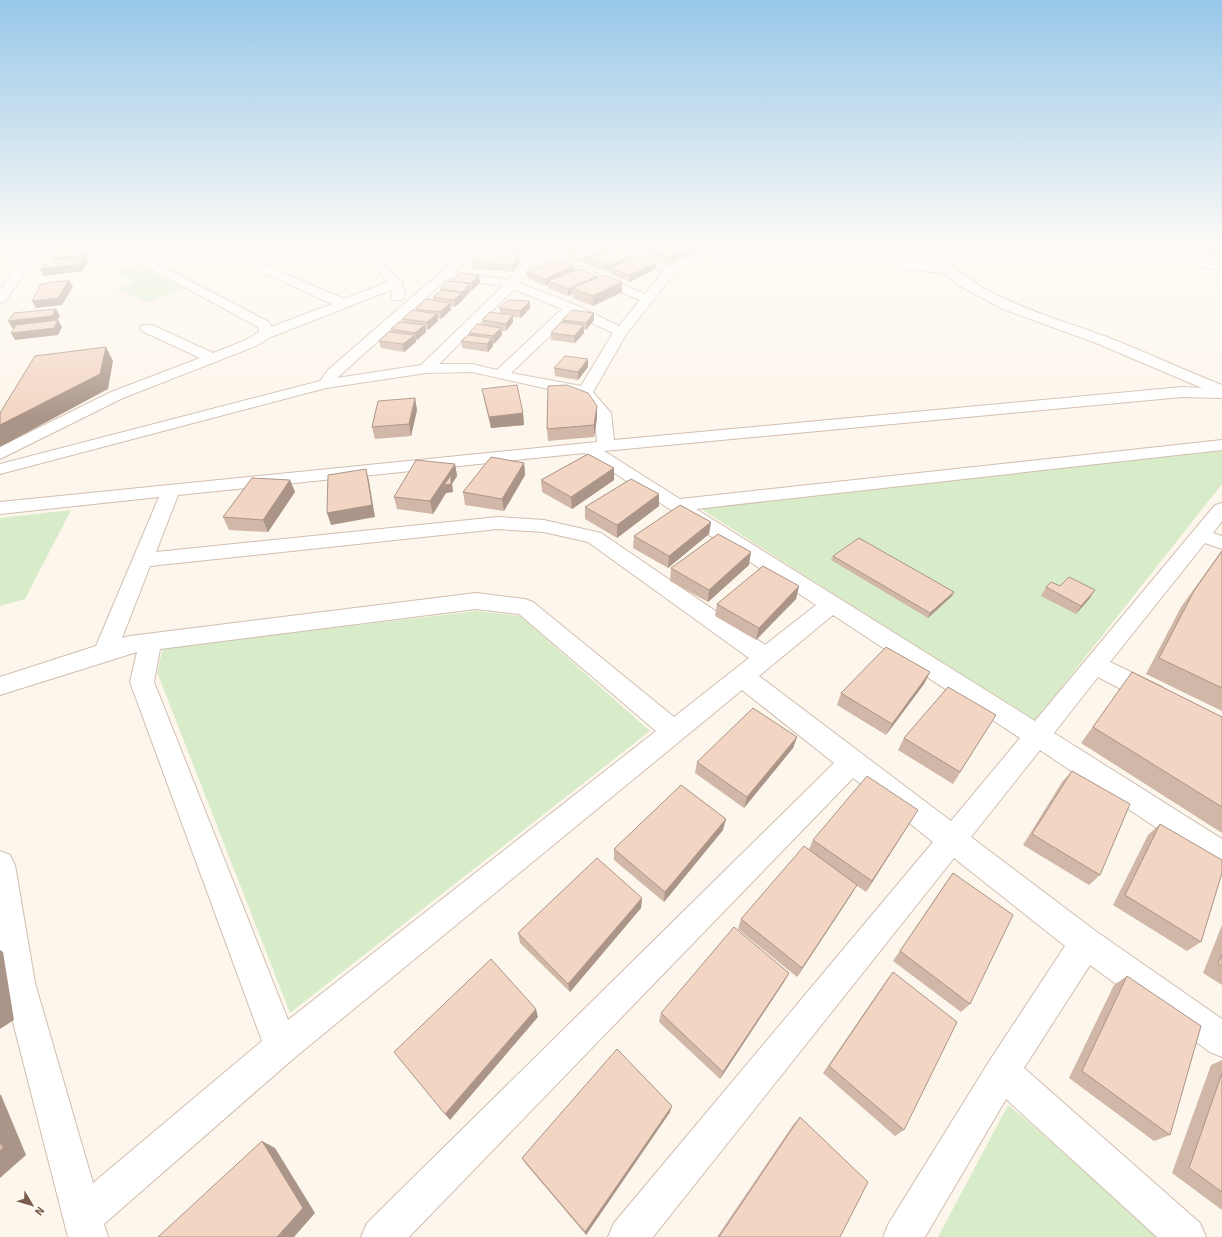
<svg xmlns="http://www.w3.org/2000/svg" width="1222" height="1237" font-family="Signika,sans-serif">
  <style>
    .green { fill: #d8ecc9 }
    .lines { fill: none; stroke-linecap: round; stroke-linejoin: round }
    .minor-casing { stroke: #d1beb0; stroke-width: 2 }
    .minor { fill: #fff; fill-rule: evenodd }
    .wall { fill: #d1b7a8 }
    .shaded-wall { fill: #aa9588 }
    .building { fill: #f3d5c3; stroke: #aa9588 }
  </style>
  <rect width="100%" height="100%" fill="#fdf6ec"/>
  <g class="green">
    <polygon points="139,265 155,275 186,288 147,302 116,288 133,282 116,272"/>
    <polygon points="1222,451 1222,484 1034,722 698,507"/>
    <polygon points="71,510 25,599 0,606 0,518"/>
    <polygon points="477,611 520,616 650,731 290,1013 157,672 163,648"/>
    <polygon points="1008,1105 1030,1123 1159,1237 938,1237"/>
  </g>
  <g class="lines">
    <g class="minor-casing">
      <g id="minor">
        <polygon points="30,246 42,246 5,302 0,303 0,290 21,259 0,256 0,250 25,253"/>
        <polygon points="150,246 162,246 156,255 186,246 204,246 202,248 156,263 269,322 271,327 332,304 205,246 221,246 344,299 388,282 379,272 371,266 330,246 346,246 373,257 404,246 421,246 419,248 381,262 403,283 402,285 405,295 402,300 392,300 391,297 392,294 391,290 271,337 256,346 123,398 0,459 0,447 111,392 200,358 142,331 140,328 142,325 152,325 213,353 246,340 259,332 258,327 142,264 140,262"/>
        <path d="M466,246H478L454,272L509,280L535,246H552L543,251L645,294L664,271L604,248L602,246H619L670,266L698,251L690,246L712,248L714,250L712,252L675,273L627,333L593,392L611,413L614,440L1182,387L1202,388L1096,343L1003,309L960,286L944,273L903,269L844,248L842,246H859L905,262L935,265L922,250L923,246H935L934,249C983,301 1043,313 1107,337C1146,352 1183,370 1222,385V398L1182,397L604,451L680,499L1222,440V450L696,509L1035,721L1215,505L1222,503V521L1213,533L1222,536V549L1205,543L1110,662L1162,687L1165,694L1162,701L1153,704L1144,701L1098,677L1054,733L1222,839V869L1212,865L1040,750L971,837L1097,932L1222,1019V1057L1210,1052L1090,965L1024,1068L1200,1223L1206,1237H1157L1006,1099L925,1237H883L889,1223L990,1060L1065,946L954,858L653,1237H608L614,1223L933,842L853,778L409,1237H361L367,1223L834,763L742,690L293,1059L104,1224L108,1237H68L3,983L0,964V851L10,855L15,865L35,983L93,1183L262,1041L130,682L137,652L0,695V677L96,646L159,497L0,514V502L597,442L595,414L580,396L472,372L426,373L326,388L0,474V464L320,381L328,370L442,271ZM538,257L640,300L619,326L576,305L519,283ZM448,278L503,286L421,365L337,378ZM514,289L562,309L497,370L472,364H439ZM573,314L613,333L581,386L511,373ZM584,453L816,605L765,645L601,533L544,520L498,517L156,552L178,495ZM498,529L544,532L588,542L749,658L674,717L533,602L525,599L476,593L130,636L122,638L150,566ZM476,609L519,614L656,731L288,1020L154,682L160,649ZM833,615L1020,738L951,821L759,676Z"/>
        <polygon points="1126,246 1138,246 1137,251 1222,262 1222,270 1132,257 1126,254 1124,248"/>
      </g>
    </g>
    <use href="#minor" class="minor"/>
  </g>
  <g class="wall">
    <polygon points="499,246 536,246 516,254 499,248"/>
    <polygon points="551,246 612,246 612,250 635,258 656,269 630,282 610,274 610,271 609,272 589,265 589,262 585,264 566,257 566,254 551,249"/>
    <polygon points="633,246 694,246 693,252 669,264 649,257 649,252 633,247"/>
    <polygon points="1176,246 1222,246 1222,255 1220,257"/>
    <polygon points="472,262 520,262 513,272 473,269"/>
    <polygon points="574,266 575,271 597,276 597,278 622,282 622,292 593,306 573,298 572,294 568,296 548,288 548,285 546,286 527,278 526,272"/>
    <polygon points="479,276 480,283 472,290 471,290 471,291 455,307 450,306 451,310 441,319 438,318 438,321 428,330 426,329 426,332 417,340 416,340 416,342 404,352 381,348 379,341 391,332 391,329 403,322 402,319 417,311 416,309 433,300 433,297 441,291 440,289 451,282 451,281"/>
    <polygon points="499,308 530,308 521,318 513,317 513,322 506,331 502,331 502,335 494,344 493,343 493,346 488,352 462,348 461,341 469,335 469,333 483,325 482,320 500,313"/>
    <polygon points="594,313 594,320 586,330 584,330 584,333 575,343 551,340 551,333 562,322 562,320"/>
    <polygon points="588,359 588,367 578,380 555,376 554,368"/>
    <polygon points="482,389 523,413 524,425 491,428 484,400"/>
    <polygon points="415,398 417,410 411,436 375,439 372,427"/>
    <polygon points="597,406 597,418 594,437 548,441 547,429"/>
    <polygon points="524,463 525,475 504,511 465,505 463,492"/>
    <polygon points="455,464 457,476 452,484 453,492 446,493 433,514 397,509 394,497"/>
    <polygon points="614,468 614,480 572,509 542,492 541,480"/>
    <polygon points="290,480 295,492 268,532 229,530 223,517"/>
    <polygon points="659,506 617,538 585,519 585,507"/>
    <polygon points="711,522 709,534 668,568 633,548 634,536"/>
    <polygon points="1222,550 1222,711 1146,674 1181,607"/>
    <polygon points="833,556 954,592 952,596 928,618 831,560"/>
    <polygon points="749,565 708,602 670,581 671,568"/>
    <polygon points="799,586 796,599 756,640 715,616 717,604"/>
    <polygon points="1060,586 1090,598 1076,614 1041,596 1046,587"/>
    <polygon points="930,672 924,684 886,735 837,705 841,693"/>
    <polygon points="1132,672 1222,717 1222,833 1081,743 1120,689"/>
    <polygon points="996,715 953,784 898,750 904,738"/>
    <polygon points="797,737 793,748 744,808 695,773 697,762"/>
    <polygon points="1072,771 1100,875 1089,885 1023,845 1062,782"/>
    <polygon points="918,810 866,892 856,885 851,895 797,977 738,929 741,919 809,849 813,840"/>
    <polygon points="1160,824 1201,942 1187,951 1113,905 1148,835"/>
    <polygon points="723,830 664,902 614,860 614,849"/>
    <polygon points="953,873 970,1004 961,1012 893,961 945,884"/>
    <polygon points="642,898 641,908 570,992 520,943 518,933"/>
    <polygon points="1222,925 1222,985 1203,973"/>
    <polygon points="893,972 904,1130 895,1136 823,1073 886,981"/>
    <polygon points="789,973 784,982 720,1079 659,1022 661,1013"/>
    <polygon points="1127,976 1170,1135 1154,1141 1069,1078 1114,985"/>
    <polygon points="1222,1060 1222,1210 1172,1173 1211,1065"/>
    <polygon points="670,1112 586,1235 525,1163 522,1158"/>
    <polygon points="800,1117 840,1237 717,1237 793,1125"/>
  </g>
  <g class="shaded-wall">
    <polygon points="519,246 536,246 516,254 516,248"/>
    <polygon points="612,246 612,252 589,258 589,262 585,264 585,257"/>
    <polygon points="654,246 668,246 652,251 653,247"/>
    <polygon points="693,246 694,246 693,252 669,264 670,257"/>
    <polygon points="87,249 90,256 87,261 86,261 87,263 83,271 44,276 40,269 55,265 52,258"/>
    <polygon points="635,253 635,260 610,268 610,271 609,272 609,265"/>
    <polygon points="519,256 520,262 513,272 512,266"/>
    <polygon points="657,263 656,269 630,282 630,275"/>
    <polygon points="574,266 575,273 548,281 548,285 546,286 545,279"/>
    <polygon points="479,276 480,283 472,290 471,283"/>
    <polygon points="597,276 597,283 572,288 572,294 568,296 568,289"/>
    <polygon points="69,280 73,287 62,305 36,308 32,301"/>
    <polygon points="622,282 622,292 593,306 593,296"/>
    <polygon points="470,284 471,291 463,299 462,292"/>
    <polygon points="462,293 463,300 455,307 454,300"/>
    <polygon points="530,301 530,308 521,318 520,311"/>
    <polygon points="450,303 451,310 441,319 440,312"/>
    <polygon points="56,309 60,316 55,323 13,329 8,321"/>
    <polygon points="594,313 594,320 586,330 586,323"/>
    <polygon points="437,314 438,321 428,330 427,322"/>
    <polygon points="513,315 513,322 506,331 506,324"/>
    <polygon points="58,320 62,327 58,335 15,340 11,333"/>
    <polygon points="425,325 426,332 417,340 415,333"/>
    <polygon points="584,325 584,333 575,343 574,336"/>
    <polygon points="501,328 502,335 494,344 493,336"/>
    <polygon points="415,335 416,342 404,352 403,344"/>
    <polygon points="492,338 493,346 488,352 487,344"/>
    <polygon points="106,347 113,361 108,389 0,447 0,425"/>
    <polygon points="588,359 588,367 578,380 578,372"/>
    <polygon points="415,398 417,410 411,436 409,424"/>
    <polygon points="597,406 597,418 594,437 594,425"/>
    <polygon points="523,413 524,425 491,428 489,417"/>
    <polygon points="524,463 525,475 504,511 502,499"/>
    <polygon points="455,464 457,476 452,484 453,492 446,493 433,514 430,501"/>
    <polygon points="614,468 614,480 572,509 571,497"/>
    <polygon points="366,469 369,481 375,517 331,525 327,513"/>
    <polygon points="290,480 295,492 268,532 263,520"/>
    <polygon points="659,494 659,506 617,538 617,525"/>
    <polygon points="711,522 709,534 668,568 669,556"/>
    <polygon points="751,552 749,565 708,602 709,590"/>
    <polygon points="799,586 796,599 756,640 759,628"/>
    <polygon points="1095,590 1090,598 1076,614 1081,606"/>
    <polygon points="954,592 952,596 928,618 930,613"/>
    <polygon points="930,672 924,684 886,735 892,724"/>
    <polygon points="797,737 793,748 744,808 747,797"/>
    <polygon points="918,810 911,821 866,892 872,881"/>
    <polygon points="726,819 723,830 664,902 665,892"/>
    <polygon points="857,885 851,895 797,977 802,968"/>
    <polygon points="642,898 641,908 570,992 568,984"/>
    <polygon points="0,950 3,952 14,1020 0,1029"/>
    <polygon points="789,973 784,982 720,1079 723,1072"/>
    <polygon points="536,1009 538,1017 450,1120 445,1114"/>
    <polygon points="0,1095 1,1095 26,1155 0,1178"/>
    <polygon points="672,1106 670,1112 586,1235 585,1232"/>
    <polygon points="262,1141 275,1148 315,1213 294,1237 277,1237"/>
  </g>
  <g class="building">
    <polygon points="512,246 519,246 516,248"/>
    <polygon points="562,246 575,246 569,249"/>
    <polygon points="579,246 611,246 585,257 566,251"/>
    <polygon points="660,246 693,246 670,257 649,250"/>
    <polygon points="618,247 635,253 609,265 589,258"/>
    <polygon points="87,249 84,255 52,258 56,252"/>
    <polygon points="480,253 519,256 512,266 472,262"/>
    <polygon points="639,256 657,263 630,275 610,268"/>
    <polygon points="84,257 80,264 40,269 47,261"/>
    <polygon points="557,260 574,266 545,279 526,272"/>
    <polygon points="579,269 597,276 568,289 548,281"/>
    <polygon points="459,273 479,276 471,283 451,281"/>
    <polygon points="604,275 622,282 593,296 572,288"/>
    <polygon points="69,280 58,298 32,301 41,284"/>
    <polygon points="449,281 470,284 462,292 440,289"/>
    <polygon points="442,290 462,293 454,300 433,297"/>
    <polygon points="426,299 450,303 440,312 416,309"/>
    <polygon points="508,300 530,301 520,311 499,308"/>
    <polygon points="56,309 52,316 8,321 14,313"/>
    <polygon points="412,310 437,314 427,322 402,319"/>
    <polygon points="573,310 594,313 586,323 562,320"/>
    <polygon points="490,312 513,315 506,324 482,320"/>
    <polygon points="58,320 54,328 11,333 16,325"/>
    <polygon points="399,322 425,325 415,333 391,329"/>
    <polygon points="561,322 584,325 574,336 551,333"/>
    <polygon points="477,324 501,328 493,336 469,333"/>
    <polygon points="389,332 415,335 403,344 379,341"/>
    <polygon points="468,335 492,338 487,344 461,341"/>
    <polygon points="106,347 100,374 0,425 0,413 35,356"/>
    <polygon points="565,356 588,359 578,372 554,368"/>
    <polygon points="517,385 523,413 489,417 482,389"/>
    <polygon points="567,385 588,393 597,406 594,425 547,429 548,386"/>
    <polygon points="415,398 409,424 372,427 378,401"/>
    <polygon points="588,454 614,468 571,497 541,480"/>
    <polygon points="491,457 524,463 502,499 463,492"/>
    <polygon points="416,460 455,464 430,501 394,497"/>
    <polygon points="366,469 372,505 327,513 328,475"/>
    <polygon points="451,475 451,484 444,485"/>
    <polygon points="252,478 290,480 263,520 223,517"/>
    <polygon points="631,479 659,494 617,525 585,507"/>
    <polygon points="680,505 711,522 669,556 634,536"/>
    <polygon points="718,534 751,552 709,590 671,568"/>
    <polygon points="859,538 954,592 930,613 833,556"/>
    <polygon points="1222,551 1222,688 1159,658 1194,591"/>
    <polygon points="763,566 799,586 759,628 717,604"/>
    <polygon points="1069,577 1095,590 1081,606 1046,587 1051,582 1060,586"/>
    <polygon points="886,647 930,672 892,724 841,693"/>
    <polygon points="1132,672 1222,717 1222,807 1093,727"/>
    <polygon points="948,687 996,715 960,772 904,738"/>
    <polygon points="753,708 797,737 747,797 697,762"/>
    <polygon points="1072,771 1130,804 1100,875 1032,834"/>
    <polygon points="867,776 918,810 872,881 813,840"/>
    <polygon points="681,785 726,819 665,892 614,849"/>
    <polygon points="1160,824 1222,860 1222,873 1201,942 1125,895"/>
    <polygon points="804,846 857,885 802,968 741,919"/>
    <polygon points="597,858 642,898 568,984 518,933"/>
    <polygon points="953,873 1013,915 970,1004 900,951"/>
    <polygon points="734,927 789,973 723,1072 661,1013"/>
    <polygon points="1222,954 1222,966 1218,964"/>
    <polygon points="491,959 536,1009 445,1114 394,1052"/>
    <polygon points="893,972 957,1022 904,1130 829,1066"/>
    <polygon points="1127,976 1201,1026 1170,1135 1082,1071"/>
    <polygon points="617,1049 672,1106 585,1232 522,1158"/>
    <polygon points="1222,1073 1222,1192 1189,1168"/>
    <polygon points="800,1117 868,1182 840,1237 719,1237"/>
    <polygon points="0,1141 3,1148 0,1151"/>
    <polygon points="262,1141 303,1208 277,1237 158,1237"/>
  </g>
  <linearGradient id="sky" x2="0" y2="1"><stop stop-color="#97c7e8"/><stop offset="0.59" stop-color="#fefbf6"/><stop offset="1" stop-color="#fefbf6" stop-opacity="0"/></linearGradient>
  <rect width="1222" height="419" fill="url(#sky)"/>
  <g transform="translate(32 1205) rotate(128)" stroke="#fffaf3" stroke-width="3" paint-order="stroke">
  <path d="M0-3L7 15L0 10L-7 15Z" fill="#7a5c4d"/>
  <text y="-6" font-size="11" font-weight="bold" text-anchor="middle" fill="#7a5c4d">N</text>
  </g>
</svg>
